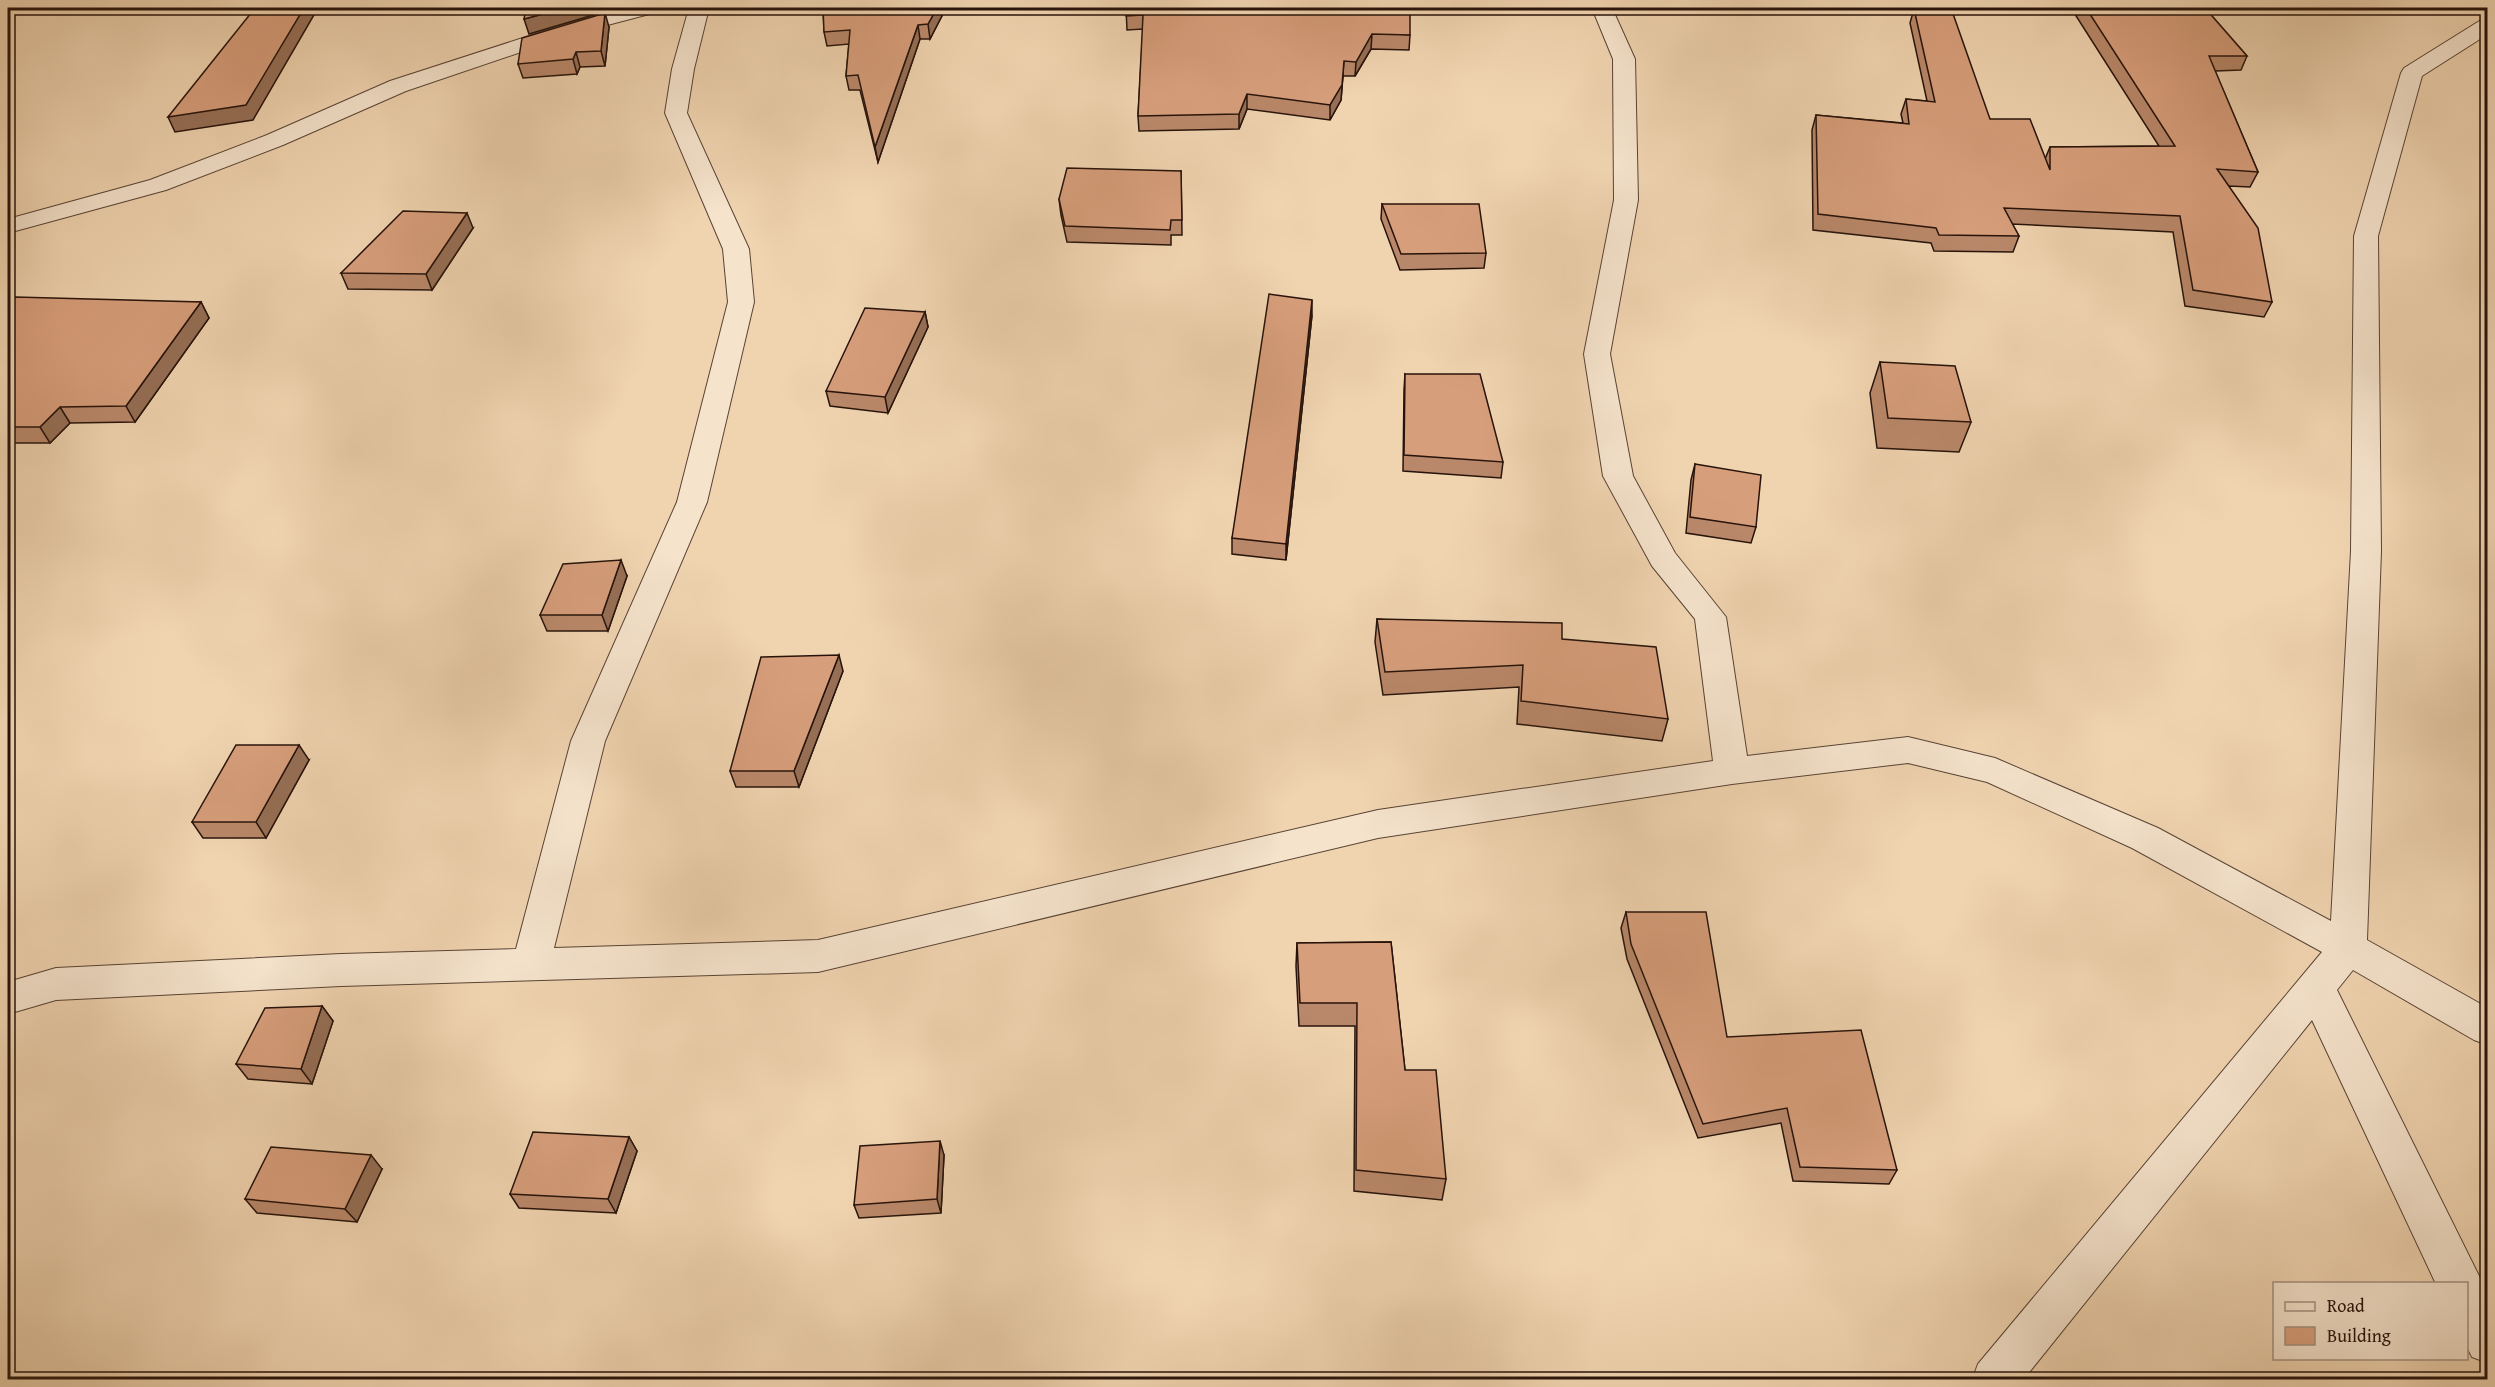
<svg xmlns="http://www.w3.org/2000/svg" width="2495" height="1387" font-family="'Gentium Book Plus',serif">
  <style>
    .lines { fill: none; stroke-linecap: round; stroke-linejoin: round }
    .minor-casing { stroke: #594334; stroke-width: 2 }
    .minor { fill: #f5e3cc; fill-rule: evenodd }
    .wall { fill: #b9886a; stroke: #27130b; stroke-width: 1.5 }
    .shaded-wall { fill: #966f56; stroke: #27130b; stroke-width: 1.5 }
    .building { fill: #d79e7b; stroke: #27130b; stroke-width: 1.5 }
  </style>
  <rect width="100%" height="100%" fill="#f0d4b0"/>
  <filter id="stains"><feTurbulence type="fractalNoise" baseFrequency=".00333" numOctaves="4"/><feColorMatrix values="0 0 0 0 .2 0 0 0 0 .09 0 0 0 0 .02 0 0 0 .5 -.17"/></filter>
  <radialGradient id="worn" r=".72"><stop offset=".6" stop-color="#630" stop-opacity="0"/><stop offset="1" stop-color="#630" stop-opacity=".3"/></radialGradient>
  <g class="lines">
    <g class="minor-casing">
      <g id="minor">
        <polygon points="628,8 660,8 657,12 577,33 406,91 283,145 166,190 8,233 8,219 150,180 267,135 390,81 563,25"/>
        <polygon points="689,8 709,8 694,69 687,113 749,249 754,302 707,502 605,741 554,948 818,940 1378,810 1713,761 1695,619 1652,566 1603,476 1584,354 1614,200 1613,59 1592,8 1612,8 1635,59 1638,200 1610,354 1633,476 1675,553 1726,617 1747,756 1908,737 1995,758 2158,828 2331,921 2351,551 2354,236 2401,73 2404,68 2481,20 2488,18 2488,34 2422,76 2378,236 2381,551 2367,940 2488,1008 2488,1045 2474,1040 2353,970 2337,990 2488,1294 2488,1363 2472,1357 2466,1345 2466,1284 2436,1284 2312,1020 2023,1380 1972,1380 1978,1364 2322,952 2132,848 1987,782 1908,763 1732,784 1378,838 818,972 341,986 56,1000 8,1014 8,982 56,968 341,954 516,949 571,741 677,502 728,302 723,249 665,113 672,69"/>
      </g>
    </g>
    <use href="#minor" class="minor"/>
  </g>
  <g class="wall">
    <polygon points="823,8 946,8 930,39 920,39 878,162 860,90 849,90 846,76 849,44 827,46 824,32"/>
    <polygon points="1126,8 1410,35 1409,50 1371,49 1355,76 1343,76 1341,100 1330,120 1247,109 1239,129 1139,131 1138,116 1143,29 1127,30"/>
    <polygon points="2071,8 2205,8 2247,56 2241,70 2215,71 2258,172 2250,187 2229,186 2272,302 2264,317 2185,306 2173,232 2012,224 2019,236 2013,252 1934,251 1931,243 1813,230 1812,130 1816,115 1903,123 1901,114 1906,99 1927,101 1910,23 1914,9 1990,119 2045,159 2050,147 2159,146"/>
    <polygon points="609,27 605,66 580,67 577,74 523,78 518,64"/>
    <polygon points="1181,171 1182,235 1171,235 1171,245 1067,242 1061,215 1059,199"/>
    <polygon points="1382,204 1486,253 1484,268 1400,270 1381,219"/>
    <polygon points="473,228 432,290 348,289 341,273"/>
    <polygon points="201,302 209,318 135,422 70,423 50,443 8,443 8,310"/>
    <polygon points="925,312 928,327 888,413 830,406 826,391"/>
    <polygon points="1312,315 1286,560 1232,554 1232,538"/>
    <polygon points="1880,362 1971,422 1959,452 1877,448 1870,393"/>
    <polygon points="1405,374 1503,462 1501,478 1403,471 1404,390"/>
    <polygon points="1695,464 1756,527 1751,543 1686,533 1691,480"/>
    <polygon points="627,576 608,631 547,631 540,615"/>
    <polygon points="1377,619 1562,639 1668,719 1662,741 1517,724 1519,687 1383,695 1375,642"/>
    <polygon points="843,671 799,787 736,787 730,771"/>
    <polygon points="309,760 266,838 203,838 192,822"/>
    <polygon points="1626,912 1727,1037 1897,1170 1889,1184 1793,1181 1781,1123 1698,1138 1627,959 1621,928"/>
    <polygon points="1391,942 1405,1070 1446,1179 1442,1200 1354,1191 1355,1026 1299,1026 1296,966 1297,943"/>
    <polygon points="322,1006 333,1021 312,1084 248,1079 236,1064"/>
    <polygon points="629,1137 637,1151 616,1213 519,1208 510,1194"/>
    <polygon points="944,1155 941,1213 859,1218 854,1205"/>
    <polygon points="382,1169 357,1222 257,1213 245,1199"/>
  </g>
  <g class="shaded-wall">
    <polygon points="304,8 318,8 253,120 175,132 168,117"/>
    <polygon points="566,8 611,8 610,10 529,34 524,19"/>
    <polygon points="937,8 946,8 930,39 928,24"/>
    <polygon points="605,13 609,27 605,66 601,51"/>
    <polygon points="918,25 920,39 878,162 875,147"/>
    <polygon points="1372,34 1371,49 1355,76 1356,62"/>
    <polygon points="576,52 580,67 577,74 573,59"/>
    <polygon points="1344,61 1341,100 1330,120 1330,105"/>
    <polygon points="1247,94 1247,109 1239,129 1239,114"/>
    <polygon points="467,213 473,228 432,290 426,274"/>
    <polygon points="1312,300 1312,315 1286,560 1286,544"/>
    <polygon points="201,302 209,318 135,422 126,406"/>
    <polygon points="925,312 928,327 888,413 885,397"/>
    <polygon points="60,407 70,423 50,443 40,427"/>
    <polygon points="621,560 627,576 608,631 602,615"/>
    <polygon points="839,655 843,671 799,787 794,771"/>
    <polygon points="299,745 309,760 266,838 256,822"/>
    <polygon points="322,1006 333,1021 312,1084 301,1069"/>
    <polygon points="629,1137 637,1151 616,1213 608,1199"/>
    <polygon points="940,1141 944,1155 941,1213 937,1199"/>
    <polygon points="371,1155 382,1169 357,1222 345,1209"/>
  </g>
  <g class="building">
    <polygon points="255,8 304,8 246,105 168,117"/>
    <polygon points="526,8 566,8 524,19"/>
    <polygon points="823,8 937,8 928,24 918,25 875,147 858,75 846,76 850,30 824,32"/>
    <polygon points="1126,8 1410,8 1410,35 1372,34 1356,62 1344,61 1342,85 1330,105 1247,94 1239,114 1138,116 1143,15 1126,16"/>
    <polygon points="1918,8 1951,8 1990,119 2030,119 2050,170 2050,147 2175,146 2086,8 2205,8 2247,56 2209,56 2258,172 2217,169 2258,228 2272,302 2193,290 2180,216 2004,208 2019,236 1939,235 1936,228 1818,214 1816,115 1909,124 1906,99 1935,102 1914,9"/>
    <polygon points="605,13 601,51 576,52 573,59 518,64 522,38"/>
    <polygon points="1067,168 1181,171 1182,220 1171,220 1170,230 1065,226 1059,199"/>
    <polygon points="1382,204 1479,204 1486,253 1401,254"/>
    <polygon points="403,211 467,213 426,274 341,273"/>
    <polygon points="1269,294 1312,300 1286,544 1232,538"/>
    <polygon points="15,297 201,302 126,406 60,407 40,427 8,427 8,310"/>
    <polygon points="865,308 925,312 885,397 826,391"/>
    <polygon points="1880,362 1955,366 1971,422 1888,418"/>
    <polygon points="1405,374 1480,374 1503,462 1404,455"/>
    <polygon points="1695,464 1761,475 1756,527 1690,517"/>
    <polygon points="621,560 602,615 540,615 563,564"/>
    <polygon points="1377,619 1562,623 1562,639 1656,647 1668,719 1521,701 1523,665 1385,672"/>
    <polygon points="839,655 794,771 730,771 761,657"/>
    <polygon points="236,745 299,745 256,822 192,822"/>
    <polygon points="1626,912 1706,912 1727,1037 1861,1030 1897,1170 1800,1167 1787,1108 1703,1124 1631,944"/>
    <polygon points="1391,942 1405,1070 1436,1070 1446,1179 1356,1170 1357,1003 1300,1003 1297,943"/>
    <polygon points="322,1006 301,1069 236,1064 265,1008"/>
    <polygon points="533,1132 629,1137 608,1199 510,1194"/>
    <polygon points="940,1141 937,1199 854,1205 860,1146"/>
    <polygon points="271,1147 371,1155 345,1209 245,1199"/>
  </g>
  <rect width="2495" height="1387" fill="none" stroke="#f0d4b0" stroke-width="30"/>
  <rect x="9" y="9" width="2477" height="1369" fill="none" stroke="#27130b" stroke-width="3"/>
  <rect x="15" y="15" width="2465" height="1357" fill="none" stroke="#27130b" stroke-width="1.5"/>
  <rect x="2273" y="1282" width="195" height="78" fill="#f5e3cc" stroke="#a3907f" stroke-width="1.5"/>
  <rect x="2285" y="1302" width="30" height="9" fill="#f5e3cc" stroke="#a3907f" stroke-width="1.5"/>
  <text x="2327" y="1312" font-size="18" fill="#27130b">Road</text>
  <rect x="2285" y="1327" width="30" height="18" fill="#d79e7b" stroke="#a3907f" stroke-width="1.5"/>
  <text x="2327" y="1342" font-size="18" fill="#27130b">Building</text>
  <rect width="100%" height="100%" filter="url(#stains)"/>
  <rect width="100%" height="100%" fill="url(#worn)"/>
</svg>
